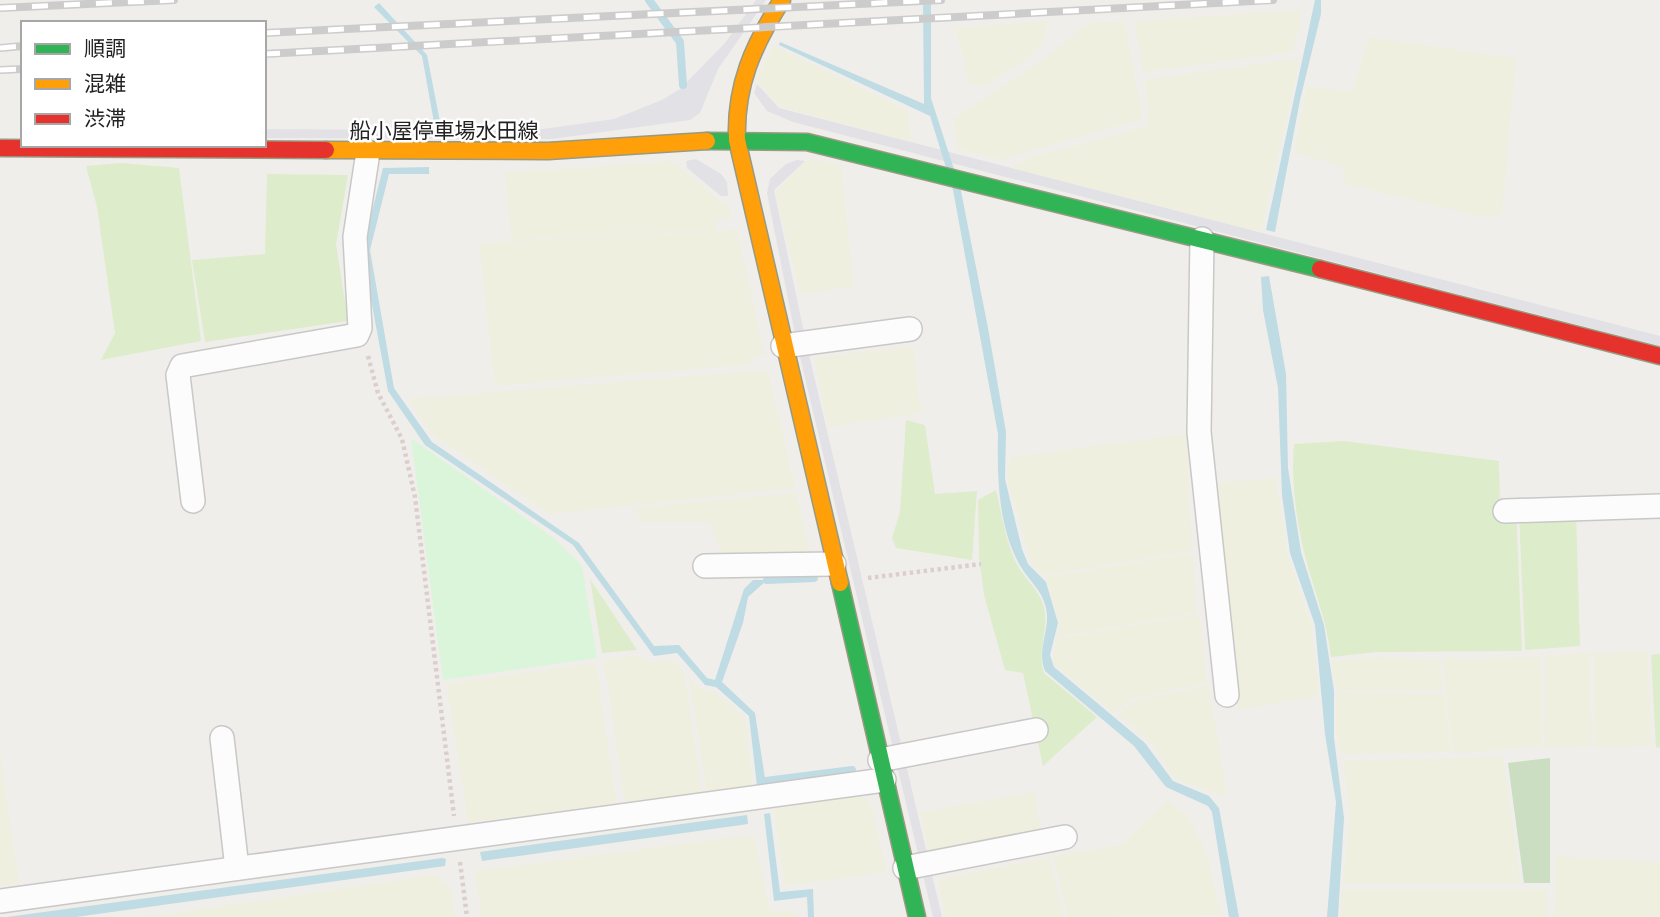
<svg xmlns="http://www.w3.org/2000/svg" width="1660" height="917" font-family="'IBM Plex Sans','Noto Sans JP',sans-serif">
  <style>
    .farmland { fill: #efefdf }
    .grass { fill: #ddeccb }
    .forest { fill: #cbdec1 }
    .park { fill: #daf5da }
    .plaza { fill: #e2e1e5 }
    .water { fill: #bfdbe3 }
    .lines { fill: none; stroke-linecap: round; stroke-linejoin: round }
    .stream { stroke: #bfdbe3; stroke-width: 8 }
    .street-casing { stroke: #c9c8c7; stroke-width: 26 }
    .fast-casing { stroke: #999a82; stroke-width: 19 }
    .slow-casing { stroke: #999a82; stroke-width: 19 }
    .jam-casing { stroke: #999a82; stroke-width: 19 }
    .path { stroke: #dccecd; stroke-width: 4.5; stroke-dasharray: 3.5 3.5; stroke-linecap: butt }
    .street { stroke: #fdfcfc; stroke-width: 23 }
    .fast { stroke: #30b455; stroke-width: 16 }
    .slow { stroke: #ff9f0a; stroke-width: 16 }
    .jam { stroke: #e5322d; stroke-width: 16 }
    .rail-casing { stroke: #ccc; stroke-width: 8 }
    .rail { stroke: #fff; stroke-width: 5; stroke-dasharray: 16; stroke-linecap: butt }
    .labels { text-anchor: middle; stroke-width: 5; stroke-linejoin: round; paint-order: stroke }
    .street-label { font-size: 21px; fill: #222; stroke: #fff }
  </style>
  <rect width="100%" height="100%" fill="#f0eeeb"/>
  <g class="farmland">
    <polygon points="1300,10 1300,26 1292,52 1143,72 1134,21"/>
    <polygon points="1048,21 1044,40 1030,56 985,86 969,85 956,28"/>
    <polygon points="1124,21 1143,119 1008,157 1005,161 957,149 954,119 1042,60 1089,23"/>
    <polygon points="1369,37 1516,58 1502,215 1480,216 1345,184 1345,168 1294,152 1307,86 1353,91"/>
    <polygon points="774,46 908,111 912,142 779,106 757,80 766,57"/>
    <polygon points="1300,58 1261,232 1012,168 1028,158 1149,126 1145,80"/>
    <polygon points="809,159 841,165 854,287 800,293 775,192"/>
    <polygon points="672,161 719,200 728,204 731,219 717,220 716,230 512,240 504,173"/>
    <polygon points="737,230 765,356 751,357 751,364 495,386 479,243"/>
    <polygon points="913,346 921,413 828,427 814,358"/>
    <polygon points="768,370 795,488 550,514 436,437 407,399"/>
    <polygon points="1186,434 1192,551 1044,575 1032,564 1007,479 1010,457"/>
    <polygon points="1276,478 1287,552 1311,625 1319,697 1237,709 1215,483"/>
    <polygon points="796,493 810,551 722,557 710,522 641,522 635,508"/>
    <polygon points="1192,553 1197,612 1057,637 1060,625 1046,577"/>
    <polygon points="1199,614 1207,683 1130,699 1114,713 1055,665 1053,658 1057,639"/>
    <polygon points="1647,651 1652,746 1595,748 1593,653"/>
    <polygon points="1589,653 1592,746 1545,748 1545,655"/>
    <polygon points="638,655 648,662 673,660 685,674 702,793 625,805 604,660"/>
    <polygon points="1377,657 1439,660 1443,690 1337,690 1332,661"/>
    <polygon points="1541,657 1542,746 1453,754 1442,659"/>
    <polygon points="596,663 617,806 468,822 446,684"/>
    <polygon points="689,679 705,692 714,691 745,718 753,785 707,791"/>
    <polygon points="1209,685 1227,797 1176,779 1149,741 1118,714 1134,701"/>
    <polygon points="1337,692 1444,694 1451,752 1343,754 1336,736"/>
    <polygon points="0,752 19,884 0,886"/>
    <polygon points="1503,757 1521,884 1343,883 1350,816 1343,761"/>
    <polygon points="1035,792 1041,833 930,855 920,812"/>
    <polygon points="859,796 868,799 871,804 887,872 785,886 774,809"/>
    <polygon points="1168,800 1189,818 1207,855 1221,915 1068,917 1053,856 1121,845"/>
    <polygon points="741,836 755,837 770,912 796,911 798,917 481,917 475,871"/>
    <polygon points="1556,856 1660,862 1660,917 1554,917"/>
    <polygon points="1049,857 1064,917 946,917 937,880"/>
    <polygon points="435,875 450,887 455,917 149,917"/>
    <rect x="1341" y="890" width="206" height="27"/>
  </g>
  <g class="grass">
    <polygon points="122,163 179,168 201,341 101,360 115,333 97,207 86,166"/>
    <polygon points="267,174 348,175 336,244 348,321 205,342 192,260 265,254"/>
    <polygon points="906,420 925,425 935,494 977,491 972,560 896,548 892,538 900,512"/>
    <path d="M1344,441L1499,461L1500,507H1516L1522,651L1376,652L1331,657C1327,620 1313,588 1304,552C1296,518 1291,479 1294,444Z"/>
    <path d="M996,490C1002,515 1006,546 1019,568C1027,581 1038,589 1043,604C1051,627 1036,649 1044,673L1097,717L1043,766L1023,673L1005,670L984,595L979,556L978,500Z"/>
    <polygon points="1576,513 1580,646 1525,650 1519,514"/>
    <polygon points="590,579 637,650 602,653"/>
    <polygon points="1660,654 1660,747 1656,748 1651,655"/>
  </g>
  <polygon class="forest" points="1550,758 1550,883 1524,883 1508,763"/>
  <polygon class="park" points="411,438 555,539 582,566 597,658 443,680"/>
  <g class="plaza">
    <polygon points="756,0 766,0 718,69 700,113 690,120 552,139 264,138 264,129 529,131 614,119 662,100 680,89 725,43"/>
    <polygon points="757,84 779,108 1660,336 1660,346 793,122 767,111 754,93"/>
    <polygon points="696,159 721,174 727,182 728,196 721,196 687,168 686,161"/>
    <polygon points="797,160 805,161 774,190 806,342 942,917 933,917 797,344 767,193 770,179 786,164"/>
  </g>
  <g class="water">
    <path d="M923,0H931V98L961,191L988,328L1006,432L1005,479L1022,549L1028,564L1046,582L1058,623L1050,655L1054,667L1145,743L1173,781L1209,796L1219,808L1239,917H1229L1212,812L1208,806L1166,787L1134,746L1045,671C1036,649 1051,630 1046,608C1042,590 1030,582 1021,567C998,529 997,476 998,434L953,190L930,116L779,45L780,42L924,104Z"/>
    <polygon points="1315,0 1321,0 1321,14 1300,100 1275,232 1266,230"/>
    <polygon points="379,3 427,55 441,127 435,128 422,56 374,7"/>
    <polygon points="429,167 429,174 389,174 370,250 394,388 432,442 579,543 654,646 679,645 707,678 715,680 744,589 753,580 767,580 748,597 743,623 722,682 755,713 766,785 757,786 749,716 716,687 705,685 677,653 654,656 573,545 425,445 388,391 362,251 383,168"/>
    <polygon points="1269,276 1286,374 1288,468 1301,552 1324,625 1334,691 1334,738 1344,818 1338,917 1327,917 1336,802 1325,734 1315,625 1290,553 1282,495 1278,388 1263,310 1261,277"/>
    <polygon points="770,813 780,892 813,889 814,917 808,917 807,897 774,901 764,814"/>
    <polygon points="747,815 748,824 482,861 480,852"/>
    <polygon points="442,858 446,859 445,866 76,917 7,917"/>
  </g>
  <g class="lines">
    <g class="stream">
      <polyline points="649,0 680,42 683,85"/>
      <polyline points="767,580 814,578"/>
      <polyline points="766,781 852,770"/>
    </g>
    <g class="street-casing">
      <g id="street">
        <polyline points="1202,239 1199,432 1227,695"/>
        <polyline points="783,346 910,329"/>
        <polyline points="193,501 178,375 182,366 357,335 360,328 355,237 368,152"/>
        <polyline points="1505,511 1660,506"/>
        <polyline points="705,566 834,564"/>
        <polyline points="222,738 237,868"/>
        <polyline points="880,760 1036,730"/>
        <polyline points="905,868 1065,837"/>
        <polyline points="0,901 884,780"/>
      </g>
    </g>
    <g class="fast-casing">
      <g id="fast">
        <polyline points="707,141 807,142 1320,269"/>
        <polyline points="840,583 917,917"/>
      </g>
    </g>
    <g class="slow-casing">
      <g id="slow">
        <path d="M782,0C753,46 735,85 737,140L840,583"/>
        <polyline points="326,150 548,151 707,141"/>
      </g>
    </g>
    <g class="jam-casing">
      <g id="jam">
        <polyline points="0,148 326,150"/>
        <polyline points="1320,269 1660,356"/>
      </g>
    </g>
    <g class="path">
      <polyline points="368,356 378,393 402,439 415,497 454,816"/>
      <polyline points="868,578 981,564"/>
      <polyline points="460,862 467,917"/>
    </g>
    <use href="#street" class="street"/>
    <use href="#fast" class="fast"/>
    <use href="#slow" class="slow"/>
    <use href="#jam" class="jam"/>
    <g class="rail-casing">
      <g id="rail">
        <polyline points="0,8 174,0"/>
        <polyline points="264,33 941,0"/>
        <polyline points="0,48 23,46"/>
        <polyline points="264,54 1273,0"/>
        <polyline points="0,70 23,69"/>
      </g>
    </g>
    <use href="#rail" class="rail"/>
  </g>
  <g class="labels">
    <g class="street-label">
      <text x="444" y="138">船小屋停車場水田線</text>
    </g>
  </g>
  <rect x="21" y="21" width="245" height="126" fill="#ffffff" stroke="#a7a7a7" stroke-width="2"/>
  <rect x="35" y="44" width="35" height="10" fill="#30b455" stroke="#a7a7a7" stroke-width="2"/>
  <text x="84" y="56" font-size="21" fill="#222222">順調</text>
  <rect x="35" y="79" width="35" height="10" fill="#ff9f0a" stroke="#a7a7a7" stroke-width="2"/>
  <text x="84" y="91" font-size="21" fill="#222222">混雑</text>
  <rect x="35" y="114" width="35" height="10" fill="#e5322d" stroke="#a7a7a7" stroke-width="2"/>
  <text x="84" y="126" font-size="21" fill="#222222">渋滞</text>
</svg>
